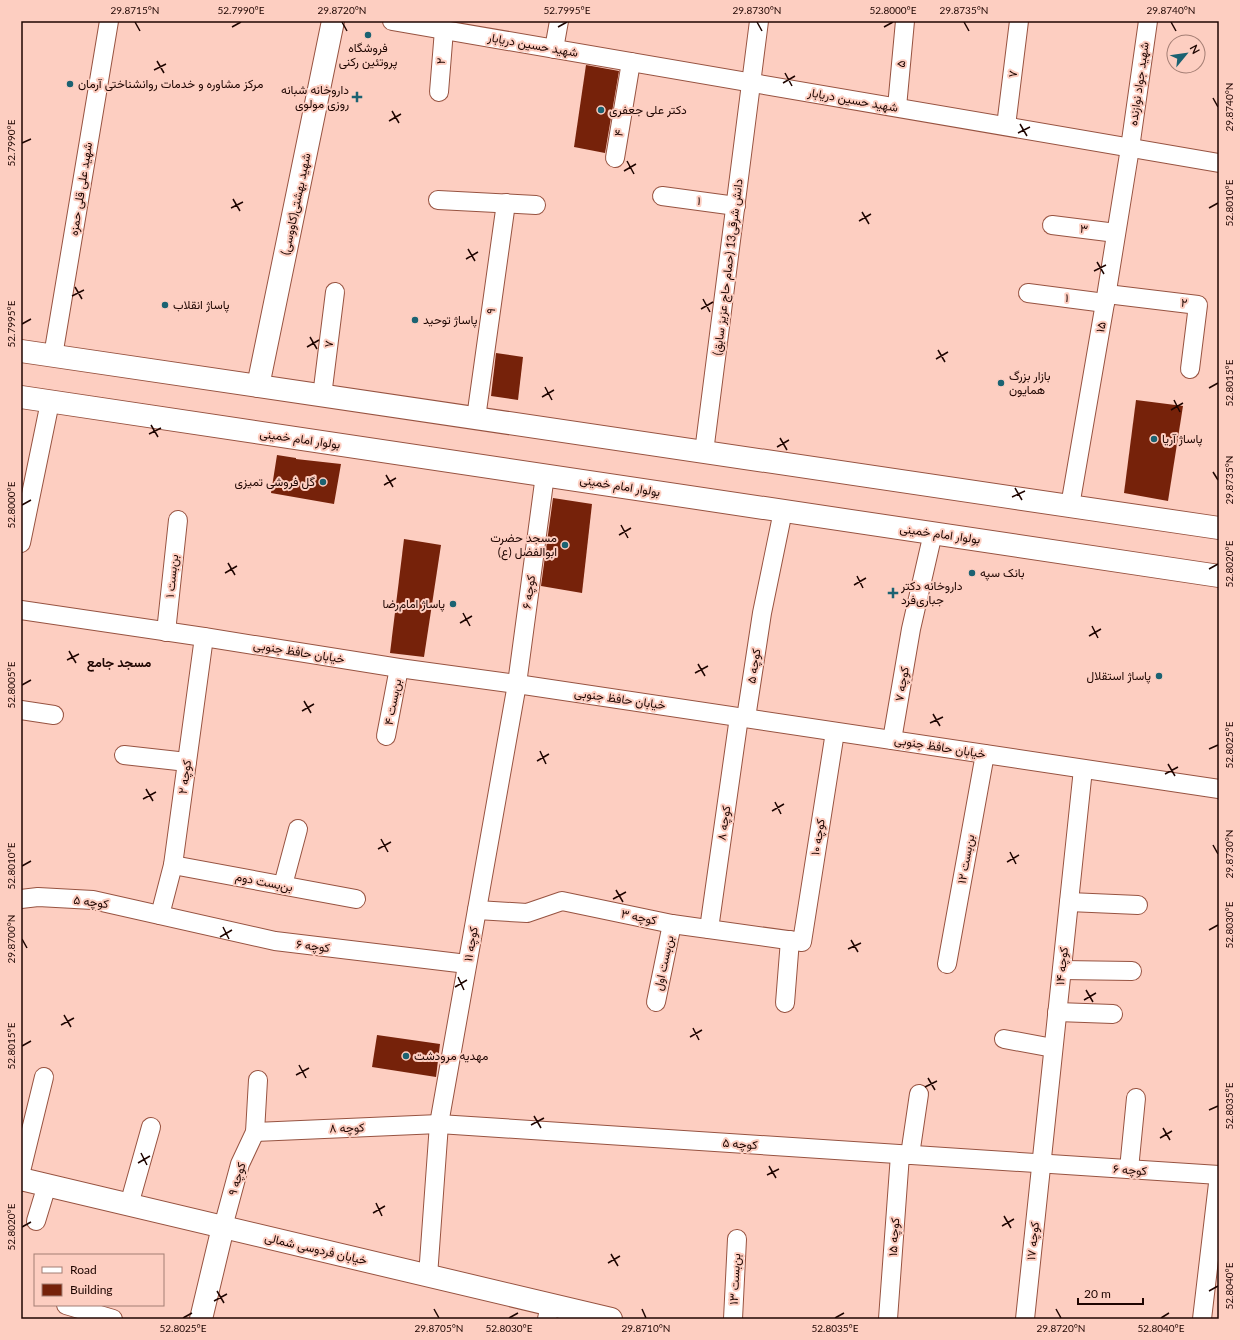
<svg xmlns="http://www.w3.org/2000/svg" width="1240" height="1340" font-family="Lato,Vazirmatn,sans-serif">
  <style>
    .building { fill: #76220a }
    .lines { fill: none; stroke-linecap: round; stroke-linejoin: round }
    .minor-casing { stroke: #975341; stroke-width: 20 }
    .tertiary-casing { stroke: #975341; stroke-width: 24 }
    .secondary-casing { stroke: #975341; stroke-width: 24 }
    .minor { stroke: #fff; stroke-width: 18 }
    .tertiary { stroke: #fff; stroke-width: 22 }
    .secondary { stroke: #fff; stroke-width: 22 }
    .ticks { fill: none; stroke: #1e0501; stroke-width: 1.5 }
    .poi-dot { fill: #1b6272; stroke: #fdcec1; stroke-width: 1.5 }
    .labels { text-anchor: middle; stroke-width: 4; stroke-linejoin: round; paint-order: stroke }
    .street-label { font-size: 12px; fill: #1e0501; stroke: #fdcec1 }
    .poi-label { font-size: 12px; fill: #1e0501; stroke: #fdcec1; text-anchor: start }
    .neighbourhood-label { font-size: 13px; font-weight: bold; fill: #1e0501; stroke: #fdcec1 }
    .neatline { fill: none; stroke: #1e0501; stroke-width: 1.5 }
    .ticks-label { font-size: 10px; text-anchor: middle; fill: #1e0501 }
  </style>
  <rect width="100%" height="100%" fill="#fdcec1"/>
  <g class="building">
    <polygon points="586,65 619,71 605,153 574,147"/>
    <polygon points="496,353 523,357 518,400 491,396"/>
    <polygon points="1136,400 1183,406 1168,501 1124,493"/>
    <polygon points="277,455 296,458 296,459 341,464 334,504 271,493"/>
    <polygon points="553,498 592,504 582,593 541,586"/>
    <polygon points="404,539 441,545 424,657 390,653"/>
    <polygon points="377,1035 440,1044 436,1077 372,1067"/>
  </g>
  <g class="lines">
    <g class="minor-casing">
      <g id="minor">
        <polyline points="392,21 1219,163"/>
        <polyline points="554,49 559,21"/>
        <polyline points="439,92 444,30"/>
        <polyline points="897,107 905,21"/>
        <polyline points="1006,126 1019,21"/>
        <polyline points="615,158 631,62"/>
        <polyline points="662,196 736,206"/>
        <polyline points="438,200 536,205"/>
        <polyline points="1052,225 1116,233"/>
        <polyline points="1028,293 1105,303"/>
        <polyline points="1107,294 1198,305 1190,369"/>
        <polyline points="53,356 109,21"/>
        <polyline points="322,396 335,292"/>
        <polyline points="476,418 506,203"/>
        <polyline points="704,452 759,21"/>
        <polyline points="1070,506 1105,303 1130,148 1148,21"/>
        <polyline points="21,543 50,402"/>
        <polyline points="21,610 204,637 399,668 517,684 1219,789"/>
        <polyline points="166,632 178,520"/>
        <polyline points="21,710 54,715"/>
        <polyline points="746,718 762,613 783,511"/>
        <polyline points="386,736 399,668"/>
        <polyline points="892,740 911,629 933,533"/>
        <polyline points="124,755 187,762"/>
        <polyline points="173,865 356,899"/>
        <polyline points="283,885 298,829"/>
        <polyline points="21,899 38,897 93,900 275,941 467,964"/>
        <polyline points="1069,902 1138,905"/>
        <polyline points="477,910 527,913 562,901 672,924 802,942 835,732"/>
        <polyline points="160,915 173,865 204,637"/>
        <polyline points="709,929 739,717"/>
        <polyline points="947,964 985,754"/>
        <polyline points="1062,970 1132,971"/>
        <polyline points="656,1002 672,924"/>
        <polyline points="785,1003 790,940"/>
        <polyline points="1057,1012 1113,1014"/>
        <polyline points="1004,1039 1053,1048"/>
        <polyline points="255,1132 439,1124 1219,1175"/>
        <polyline points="910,1155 919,1094"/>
        <polyline points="1129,1169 1136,1098"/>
        <polyline points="21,1171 44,1077"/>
        <polyline points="129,1205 151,1127"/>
        <polyline points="36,1221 47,1185"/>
        <polyline points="223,1227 240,1164 255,1132 258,1080"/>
        <polyline points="428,1276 439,1124 517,684 545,475"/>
        <polyline points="66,1305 113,1319"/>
        <polyline points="547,1319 550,1305"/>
        <polyline points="733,1319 737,1239"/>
        <polyline points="888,1319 900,1155"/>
        <polyline points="1025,1319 1083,769"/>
        <polyline points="1202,1319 1219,1175"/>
      </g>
    </g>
    <g class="tertiary-casing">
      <g id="tertiary">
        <polyline points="258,386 333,21"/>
        <polyline points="21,1179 611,1319"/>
        <polyline points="201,1319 223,1227"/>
      </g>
    </g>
    <g class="secondary-casing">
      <g id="secondary">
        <polyline points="21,351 1219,528"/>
        <polyline points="21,397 1219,576"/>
      </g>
    </g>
    <use href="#minor" class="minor"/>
    <use href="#tertiary" class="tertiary"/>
    <use href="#secondary" class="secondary"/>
  </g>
  <path class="ticks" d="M135,22L140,31M342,22L347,31M757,22L762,31M964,22L969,31M1171,22L1176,31M232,27L241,22M558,27L567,22M884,27L893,22M157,61L164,73M154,70L166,64M785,73L792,86M783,83L795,76M1213,98L1218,107M392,111L399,123M389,121L401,114M1020,124L1027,136M1018,133L1030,127M22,143L31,139M627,161L634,174M624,171L636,164M233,199L240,211M231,208L243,202M1209,208L1218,203M862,212L869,224M859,221L871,214M468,249L475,261M466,259L478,252M1097,262L1104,274M1094,271L1106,265M75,287L82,299M72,296L84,290M703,299L710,312M701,309L713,302M22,324L31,319M310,337L317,349M307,347L319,340M938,350L945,362M936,359L948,352M545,387L552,400M1209,388L1218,383M542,397L554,390M1174,400L1180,412M1171,410L1183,403M151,425L158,437M149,434L161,428M780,438L787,450M777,447L789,440M1213,472L1218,480M386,475L393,487M384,485L396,478M1015,488L1022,500M1012,497L1025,491M22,505L31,500M621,525L628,538M619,535L631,528M228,563L235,575M1209,569L1218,564M225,573L237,566M857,576L863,588M854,585L866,578M463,613L470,626M460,623L472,616M1092,626L1098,638M1089,636L1101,629M69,651L76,663M67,660L79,654M698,664L705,676M695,673L708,666M22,685L31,680M304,701L311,713M302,711L314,704M933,714L940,726M930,723L943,717M1209,749L1218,745M540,751L546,764M537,761L549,754M1168,764L1175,776M1165,774L1178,767M146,789L153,801M143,799L156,792M775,802L781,814M772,811L784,804M381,839L388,852M1213,845L1218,854M378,849L391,842M1010,852L1016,864M1007,862L1019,855M22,866L31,861M616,890L623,902M613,899L626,892M223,927L229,939M1209,930L1218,925M220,937L232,930M22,939L27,948M851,940L858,952M848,949L861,943M458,977L464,990M455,987L467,980M1086,990L1093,1002M1084,1000L1096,993M64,1015L71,1027M61,1025L74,1018M693,1028L699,1040M690,1037L702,1030M22,1046L31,1041M299,1065L306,1078M296,1075L309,1068M928,1078L935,1090M925,1087L937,1081M1209,1110L1218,1106M534,1116L541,1128M531,1125L544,1118M1163,1128L1170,1140M1160,1138L1172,1131M141,1153L147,1165M138,1163L150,1156M769,1166L776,1178M767,1175L779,1169M376,1203L382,1216M373,1213L385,1206M1004,1216L1011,1228M1002,1226L1014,1219M22,1227L31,1222M611,1254L618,1266M608,1263L620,1256M217,1291L224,1303M1209,1291L1218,1286M214,1301L227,1294M434,1309L439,1318M642,1309L646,1318M1056,1309L1061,1318M183,1318L192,1313M509,1318L518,1313M835,1318L844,1313M1161,1318L1169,1313"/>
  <g class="poi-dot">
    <circle cx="368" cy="35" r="4"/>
    <circle cx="70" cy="84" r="4"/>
    <path d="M355 91h4v4h4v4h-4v4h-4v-4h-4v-4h4z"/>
    <circle cx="601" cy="110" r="4"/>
    <circle cx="165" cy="305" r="4"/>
    <circle cx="415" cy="320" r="4"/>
    <circle cx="1001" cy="383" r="4"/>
    <circle cx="1154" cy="439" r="4"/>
    <circle cx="323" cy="482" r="4"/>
    <circle cx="565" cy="545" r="4"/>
    <circle cx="972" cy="573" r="4"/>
    <path d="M891 587h4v4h4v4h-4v4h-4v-4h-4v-4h4z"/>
    <circle cx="453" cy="604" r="4"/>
    <circle cx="1159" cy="676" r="4"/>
    <circle cx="406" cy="1056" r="4"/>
  </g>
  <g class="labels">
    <g class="street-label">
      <text transform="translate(533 45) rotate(10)" y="4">شهید حسین دریابار</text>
      <text transform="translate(441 61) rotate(-86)" y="4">۲</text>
      <text transform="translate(901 64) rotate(-85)" y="4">۵</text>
      <text transform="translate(1013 74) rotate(-83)" y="4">۷</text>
      <text transform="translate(1139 84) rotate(-82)" y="4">شهید جواد نوازنده</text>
      <text transform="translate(853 100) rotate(10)" y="4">شهید حسین دریابار</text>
      <text transform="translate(619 133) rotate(-80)" y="4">۴</text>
      <text transform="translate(81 189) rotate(-81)" y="4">شهید علی قلی حمزه</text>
      <text transform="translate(699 201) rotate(8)" y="4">۱</text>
      <text transform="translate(296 204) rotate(-78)" y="4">شهید بهشتی(کاووسی)</text>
      <text transform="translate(1084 229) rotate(7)" y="4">۳</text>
      <text transform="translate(728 267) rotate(-83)" y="4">دانش شرقی13 (حمام حاج عزیز سابق)</text>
      <text transform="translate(1067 298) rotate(7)" y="4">۱</text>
      <text transform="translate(1184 303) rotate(7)" y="4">۲</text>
      <text transform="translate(491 311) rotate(-82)" y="4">۹</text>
      <text transform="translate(1101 327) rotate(-80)" y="4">۱۵</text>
      <text transform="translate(329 344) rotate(-83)" y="4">۷</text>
      <text transform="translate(300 439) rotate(8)" y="4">بولوار امام خمینی</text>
      <text transform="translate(620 486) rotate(9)" y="4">بولوار امام خمینی</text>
      <text transform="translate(940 534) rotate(8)" y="4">بولوار امام خمینی</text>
      <text transform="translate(172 576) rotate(-84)" y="4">بن‌بست ۱</text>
      <text transform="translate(529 592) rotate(-82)" y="4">کوچه ۶</text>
      <text transform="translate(299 652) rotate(9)" y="4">خیابان حافظ جنوبی</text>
      <text transform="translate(754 666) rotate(-81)" y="4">کوچه ۵</text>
      <text transform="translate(902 684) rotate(-80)" y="4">کوچه ۷</text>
      <text transform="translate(620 699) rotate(8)" y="4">خیابان حافظ جنوبی</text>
      <text transform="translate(393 702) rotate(-79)" y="4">بن‌بست ۴</text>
      <text transform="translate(940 747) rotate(9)" y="4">خیابان حافظ جنوبی</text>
      <text transform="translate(185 777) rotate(-82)" y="4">کوچه ۲</text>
      <text transform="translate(724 823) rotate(-82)" y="4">کوچه ۸</text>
      <text transform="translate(818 837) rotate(-81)" y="4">کوچه ۱۰</text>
      <text transform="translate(966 859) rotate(-80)" y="4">بن‌بست ۱۲</text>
      <text transform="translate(264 882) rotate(11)" y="4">بن‌بست دوم</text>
      <text transform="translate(91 902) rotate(7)" y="4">کوچه ۵</text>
      <text transform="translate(639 917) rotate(12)" y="4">کوچه ۳</text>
      <text transform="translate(471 944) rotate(-80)" y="4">کوچه ۱۱</text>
      <text transform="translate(313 946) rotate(7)" y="4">کوچه ۶</text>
      <text transform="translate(664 963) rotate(-78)" y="4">بن‌بست اول</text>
      <text transform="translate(1062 966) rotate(-84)" y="4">کوچه ۱۴</text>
      <text transform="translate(347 1128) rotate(-2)" y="4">کوچه ۸</text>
      <text transform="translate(740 1144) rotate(4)" y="4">کوچه ۵</text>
      <text transform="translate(1130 1170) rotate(4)" y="4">کوچه ۶</text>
      <text transform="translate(237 1179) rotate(-73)" y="4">کوچه ۹</text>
      <text transform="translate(894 1237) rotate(-86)" y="4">کوچه ۱۵</text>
      <text transform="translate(1033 1241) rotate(-84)" y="4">کوچه ۱۷</text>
      <text transform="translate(316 1249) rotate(13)" y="4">خیابان فردوسی شمالی</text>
      <text transform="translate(735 1279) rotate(-87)" y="4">بن‌بست ۱۳</text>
    </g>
    <g class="poi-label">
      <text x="368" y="52" text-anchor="middle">فروشگاه<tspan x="368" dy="14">پروتئین رکنی</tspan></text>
      <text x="78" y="88">مرکز مشاوره و خدمات روانشناختی آرمان</text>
      <text x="349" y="94" text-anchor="end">داروخانه شبانه<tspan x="349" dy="14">روزی مولوی</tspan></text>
      <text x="609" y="114">دکتر علی جعفری</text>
      <text x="173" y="309">پاساژ انقلاب</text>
      <text x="423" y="324">پاساژ توحید</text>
      <text x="1009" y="380">بازار بزرگ<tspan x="1009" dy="14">همایون</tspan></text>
      <text x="1162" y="443">پاساژ آریا</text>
      <text x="315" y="486" text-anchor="end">گل فروشی تمیزی</text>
      <text x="557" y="542" text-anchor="end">مسجد حضرت<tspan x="557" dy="14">ابوالفضل (ع)</tspan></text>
      <text x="980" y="577">بانک سپه</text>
      <text x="901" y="590">داروخانه دکتر<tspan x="901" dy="14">جباری‌فرد</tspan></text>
      <text x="445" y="608" text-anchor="end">پاساژ امام‌رضا</text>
      <text x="1151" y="680" text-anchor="end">پاساژ استقلال</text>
      <text x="414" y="1060">مهدیه مرودشت</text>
    </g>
    <g class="neighbourhood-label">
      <text x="119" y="667">مسجد جامع</text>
    </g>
  </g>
  <rect width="1240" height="1340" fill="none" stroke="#fdcec1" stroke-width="44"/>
  <rect x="34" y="1254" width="130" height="52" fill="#fdcec1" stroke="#a47e74"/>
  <rect x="42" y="1267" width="20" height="6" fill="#ffffff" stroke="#a47e74"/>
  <text x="70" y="1274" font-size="12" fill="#1e0501">Road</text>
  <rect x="42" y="1284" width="20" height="12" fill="#76220a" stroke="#a47e74"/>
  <text x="70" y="1294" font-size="12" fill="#1e0501">Building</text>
  <g transform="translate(1186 54) rotate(61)"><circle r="19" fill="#fdcec1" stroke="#a47e74"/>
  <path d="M0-3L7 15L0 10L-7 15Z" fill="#1b6272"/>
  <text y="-6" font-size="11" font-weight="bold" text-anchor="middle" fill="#1e0501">N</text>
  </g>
  <path d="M1078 1298v6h65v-6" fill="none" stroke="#1e0501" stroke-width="2"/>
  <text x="1084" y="1298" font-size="12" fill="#1e0501" stroke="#fdcec1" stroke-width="3" paint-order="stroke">20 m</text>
  <rect x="22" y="22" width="1196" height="1296" class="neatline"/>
  <g class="ticks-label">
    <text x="135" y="14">29.8715°N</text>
    <text x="241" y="14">52.7990°E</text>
    <text x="342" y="14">29.8720°N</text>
    <text x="567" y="14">52.7995°E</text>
    <text x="757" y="14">29.8730°N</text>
    <text x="893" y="14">52.8000°E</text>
    <text x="964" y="14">29.8735°N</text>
    <text x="1171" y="14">29.8740°N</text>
    <text transform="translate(1229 107) rotate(-90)" y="4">29.8740°N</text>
    <text transform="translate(11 143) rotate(-90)" y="4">52.7990°E</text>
    <text transform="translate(1229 203) rotate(-90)" y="4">52.8010°E</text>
    <text transform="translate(11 324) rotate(-90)" y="4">52.7995°E</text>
    <text transform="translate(1229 383) rotate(-90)" y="4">52.8015°E</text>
    <text transform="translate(1229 480) rotate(-90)" y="4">29.8735°N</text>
    <text transform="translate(11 505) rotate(-90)" y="4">52.8000°E</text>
    <text transform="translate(1229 564) rotate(-90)" y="4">52.8020°E</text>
    <text transform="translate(11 685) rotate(-90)" y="4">52.8005°E</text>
    <text transform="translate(1229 745) rotate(-90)" y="4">52.8025°E</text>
    <text transform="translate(1229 854) rotate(-90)" y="4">29.8730°N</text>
    <text transform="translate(11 866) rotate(-90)" y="4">52.8010°E</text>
    <text transform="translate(1229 925) rotate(-90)" y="4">52.8030°E</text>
    <text transform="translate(11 939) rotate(-90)" y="4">29.8700°N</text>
    <text transform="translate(11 1046) rotate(-90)" y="4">52.8015°E</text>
    <text transform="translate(1229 1106) rotate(-90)" y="4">52.8035°E</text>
    <text transform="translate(11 1227) rotate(-90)" y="4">52.8020°E</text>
    <text transform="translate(1229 1286) rotate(-90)" y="4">52.8040°E</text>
    <text x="183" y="1332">52.8025°E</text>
    <text x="439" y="1332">29.8705°N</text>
    <text x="509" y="1332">52.8030°E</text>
    <text x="646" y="1332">29.8710°N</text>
    <text x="835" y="1332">52.8035°E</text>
    <text x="1061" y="1332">29.8720°N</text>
    <text x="1161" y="1332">52.8040°E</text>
  </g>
</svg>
